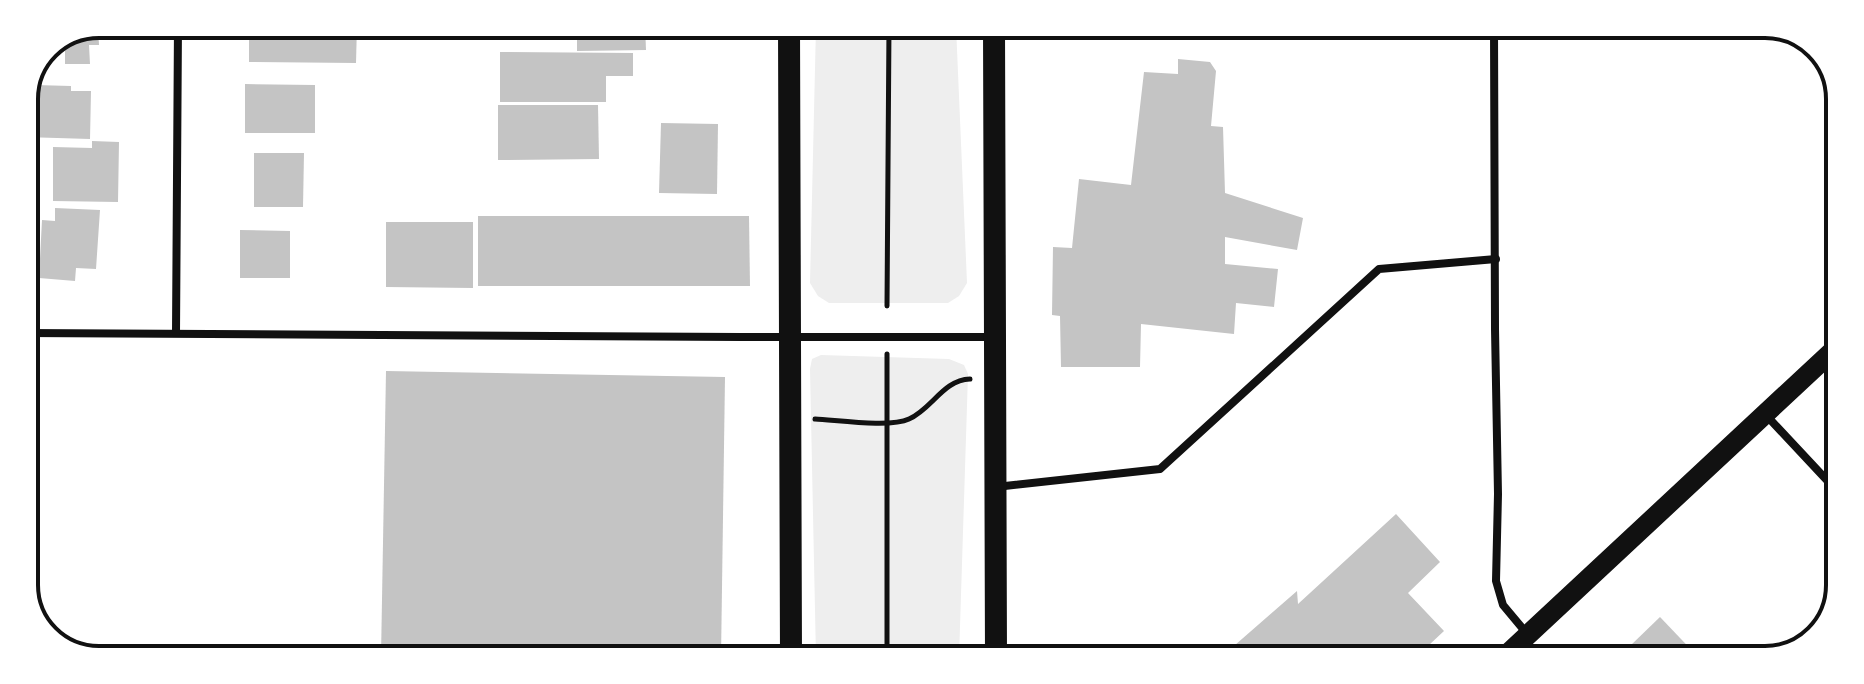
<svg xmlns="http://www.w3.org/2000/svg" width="1864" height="684" font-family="'Titillium Web',sans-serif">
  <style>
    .green { fill: #eee }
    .building { fill: #c4c4c4 }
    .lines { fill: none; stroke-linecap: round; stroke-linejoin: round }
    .path { stroke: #111; stroke-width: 5 }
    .minor { stroke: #111; stroke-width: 8 }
    .primary { stroke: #111; stroke-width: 20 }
    .trunk { stroke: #111; stroke-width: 22 }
    .rim { fill: none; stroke: #111; stroke-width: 4 }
  </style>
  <rect width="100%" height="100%" fill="#fff"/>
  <g class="green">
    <polygon points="816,26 956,26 967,283 959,296 948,303 829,303 818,296 810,283"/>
    <polygon points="821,355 949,359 964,365 968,374 959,658 816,658 810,369 812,359"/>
  </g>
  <g class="building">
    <polygon points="98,24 99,45 89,45 90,64 65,64 65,38"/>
    <polygon points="249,24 357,25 356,63 249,62"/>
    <polygon points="577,25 645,25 646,50 577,51"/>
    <polygon points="500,52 633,53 633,76 606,76 606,102 500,102"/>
    <polygon points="1178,59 1210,62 1216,71 1211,126 1223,127 1225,193 1303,218 1297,250 1225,237 1225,264 1278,269 1274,307 1236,303 1234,334 1141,324 1140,367 1061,367 1060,316 1052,315 1053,247 1072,248 1079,179 1131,185 1144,72 1178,74"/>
    <polygon points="245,84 315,85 315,133 245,133"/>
    <polygon points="35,85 71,86 71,91 91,91 90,139 24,137 24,115 34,116"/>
    <polygon points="498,105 598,105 599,159 498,160"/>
    <polygon points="661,123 718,124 717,194 659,193"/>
    <polygon points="92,141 119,142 118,202 53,201 53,147 92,148"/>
    <polygon points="254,153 304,153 303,207 254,207"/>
    <polygon points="55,208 100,210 96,269 76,268 75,281 39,278 42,220 55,221"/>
    <polygon points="478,216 749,216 750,286 478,286"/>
    <polygon points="386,222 473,222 473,288 386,287"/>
    <polygon points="240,230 290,231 290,278 240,278"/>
    <polygon points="386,371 725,377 721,658 381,657"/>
    <polygon points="1396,514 1440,562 1408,593 1444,631 1414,659 1219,659 1297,591 1298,604"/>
    <polygon points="1660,617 1701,660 1643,660 1630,646"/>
  </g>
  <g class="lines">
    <g class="path">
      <polyline points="887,306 889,26"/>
      <polyline points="887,354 887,658"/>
      <path d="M815,419C837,420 890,428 909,419C932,409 943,380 970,379"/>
    </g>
    <g class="minor">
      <polyline points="1494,27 1495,329 1498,494 1496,581 1503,605 1528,635"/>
      <polyline points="24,333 740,337 991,337"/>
      <polyline points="176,333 178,24"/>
      <polyline points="1765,414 1837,491"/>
      <polyline points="996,487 1160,469 1379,269 1496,259"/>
    </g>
    <polyline class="primary" points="1502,659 1838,346"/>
    <g class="trunk">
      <polyline points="789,26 791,658"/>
      <polyline points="994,26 996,658"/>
    </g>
  </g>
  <path d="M0 0H1864V684H0ZM99 38H1765A61 61 0 0 1 1826 99V585A61 61 0 0 1 1765 646H99A61 61 0 0 1 38 585V99A61 61 0 0 1 99 38Z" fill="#fff" fill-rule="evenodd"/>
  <path class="rim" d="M99 38H1765A61 61 0 0 1 1826 99V585A61 61 0 0 1 1765 646H99A61 61 0 0 1 38 585V99A61 61 0 0 1 99 38Z"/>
</svg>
